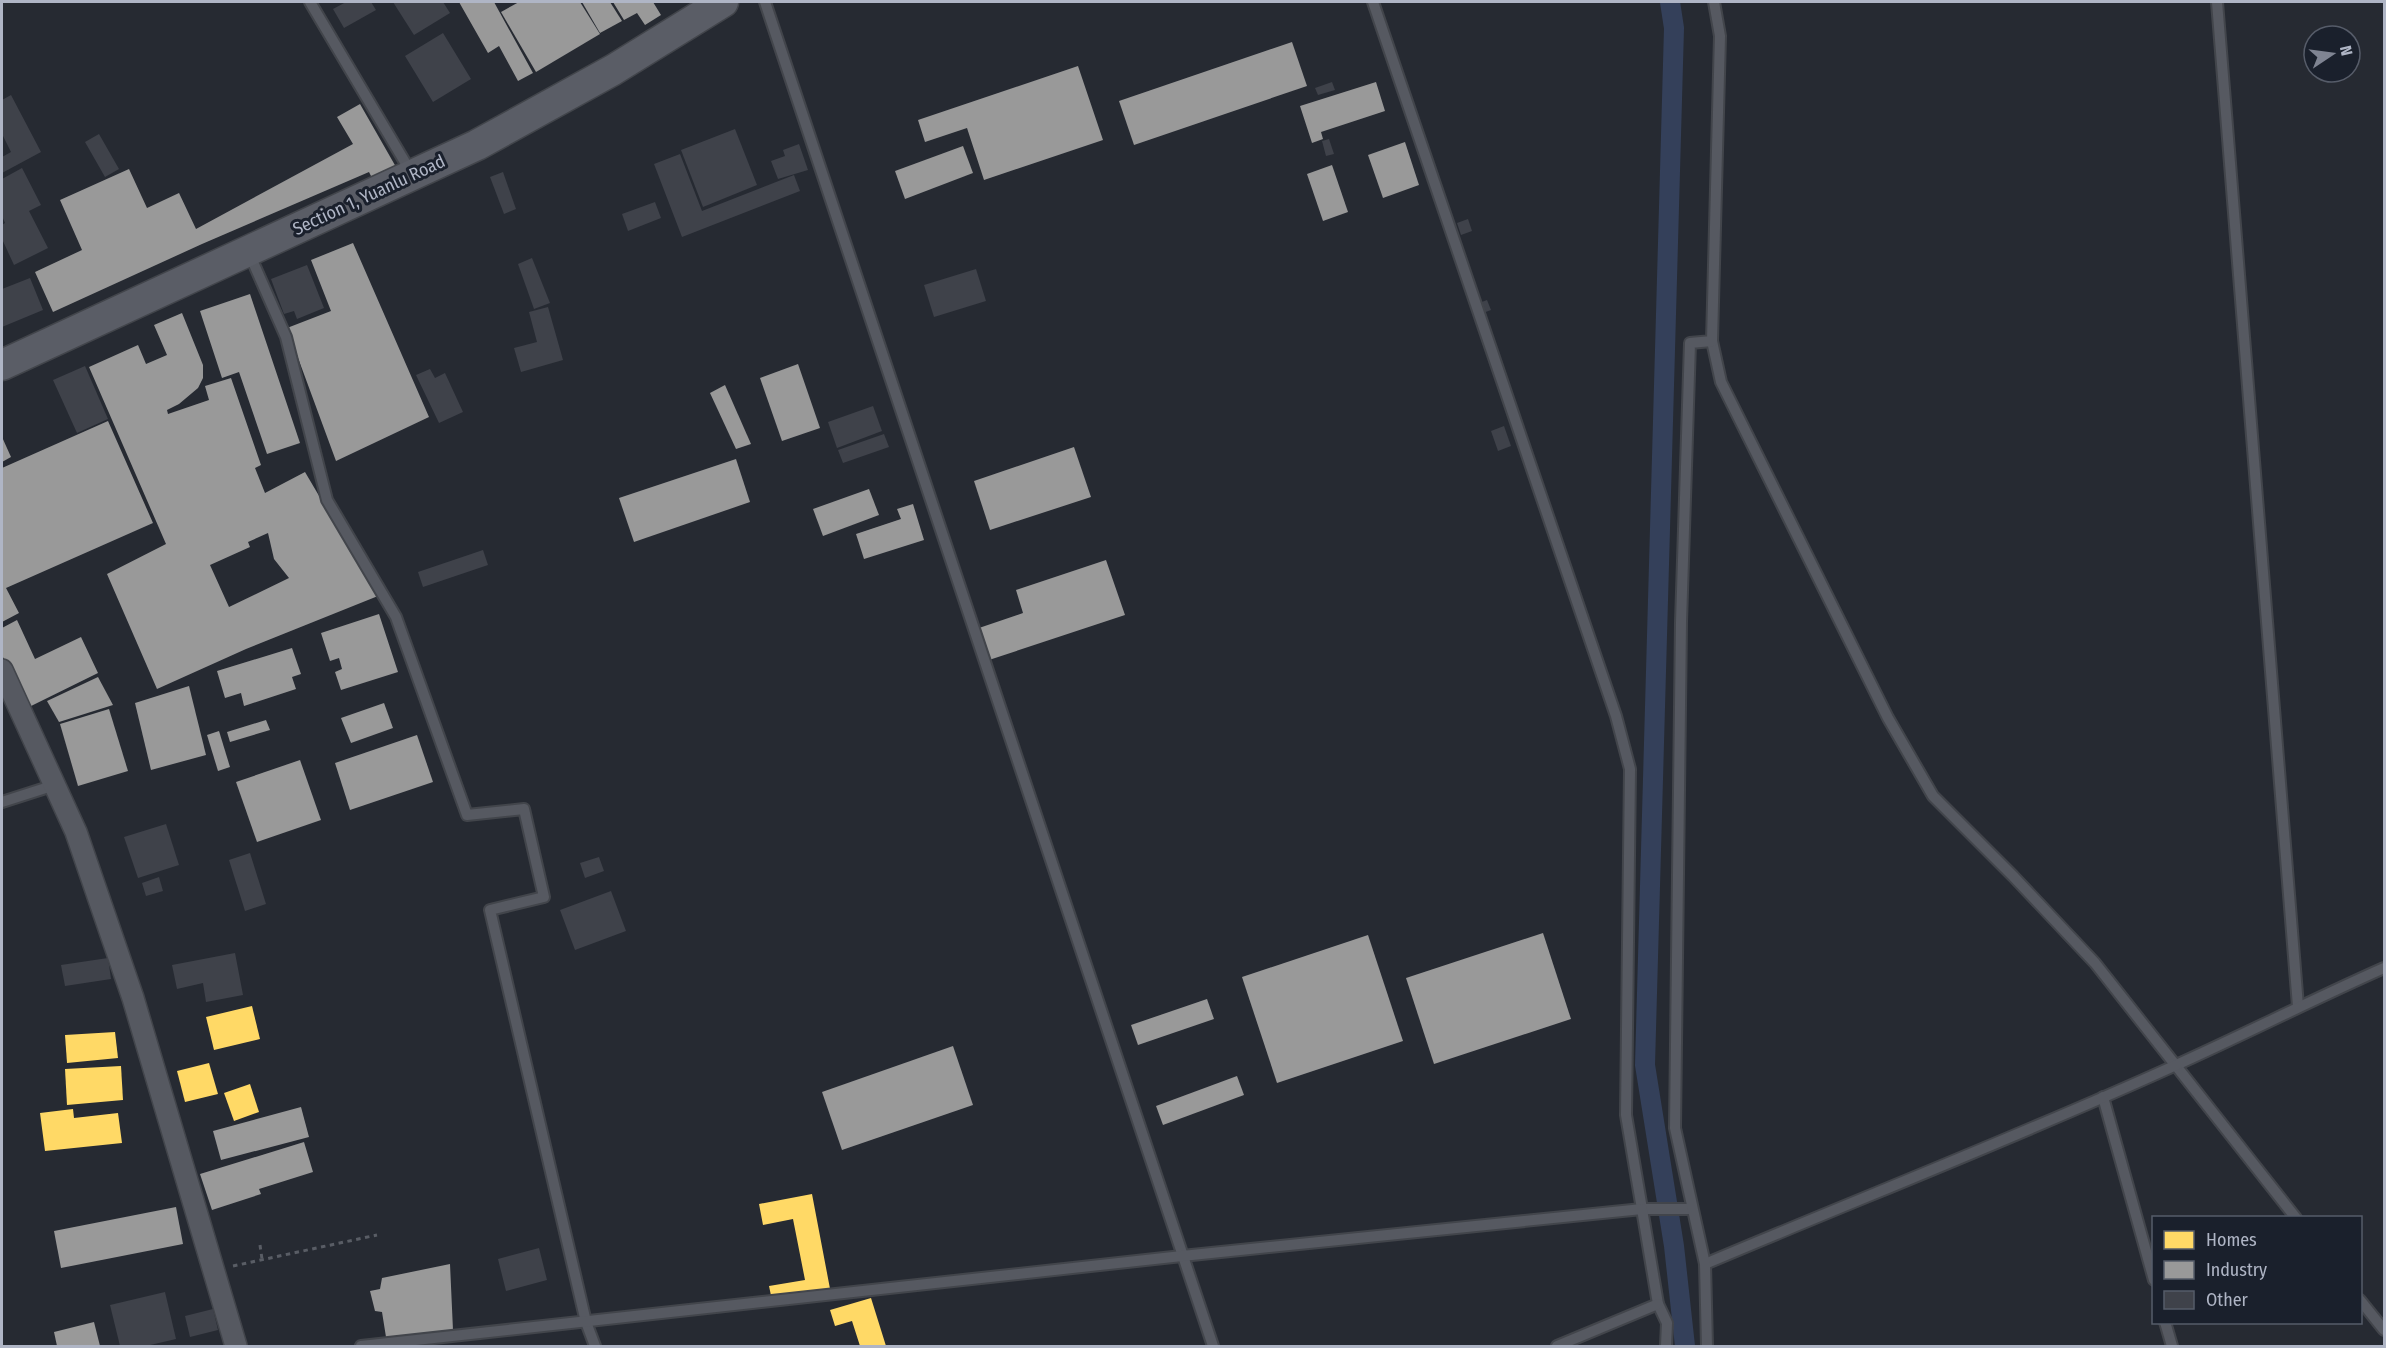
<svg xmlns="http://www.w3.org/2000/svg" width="2386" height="1348" font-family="'Fira Sans Condensed',sans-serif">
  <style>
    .homes { fill: #ffd966 }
    .industry { fill: #999; fill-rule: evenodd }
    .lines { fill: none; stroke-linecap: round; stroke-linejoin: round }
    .canal { stroke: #34405a; stroke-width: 20 }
    .building { fill: #3f424a }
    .service-casing { stroke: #42454b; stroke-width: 14 }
    .minor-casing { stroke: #42454b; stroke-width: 24 }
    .secondary-casing { stroke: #42454b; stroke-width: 33 }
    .path { stroke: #595d65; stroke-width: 3; stroke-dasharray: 4.5 4.5; stroke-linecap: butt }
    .service { stroke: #565961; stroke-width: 10 }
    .minor { stroke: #565961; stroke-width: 21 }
    .secondary { stroke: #5a5d66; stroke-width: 30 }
    .labels { text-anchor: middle; stroke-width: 6; stroke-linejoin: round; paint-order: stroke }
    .street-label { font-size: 18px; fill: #afb5c5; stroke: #1a202c }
  </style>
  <rect width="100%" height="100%" fill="#262a32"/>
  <g class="homes">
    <polygon points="252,1006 260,1039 214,1050 206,1017"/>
    <polygon points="115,1032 118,1058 67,1063 65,1035"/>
    <polygon points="209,1063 218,1094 185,1102 177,1071"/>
    <polygon points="121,1066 123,1100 67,1105 65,1069"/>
    <polygon points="250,1084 259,1112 234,1121 224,1093"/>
    <polygon points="73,1109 74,1118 118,1113 122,1143 45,1151 40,1113"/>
    <polygon points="812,1194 831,1294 773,1305 769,1286 805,1280 793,1219 763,1225 759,1204"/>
    <polygon points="871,1298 886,1346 860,1346 852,1321 835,1326 830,1310"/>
  </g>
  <g class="industry">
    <polygon points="459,2 494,2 533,73 518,81 499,46 488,53"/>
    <polygon points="519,2 580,2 600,34 536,72 501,12"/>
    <polygon points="582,2 610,2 622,21 600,33"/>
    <polygon points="613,2 653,2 661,15 645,25 637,13 624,20"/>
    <polygon points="1292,42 1307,86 1134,145 1119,101"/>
    <polygon points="1078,66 1103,140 984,180 967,128 925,142 918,120"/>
    <polygon points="1376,82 1385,111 1321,132 1323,139 1312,143 1300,106"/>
    <polygon points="360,104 396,167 373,180 369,172 202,244 53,312 35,272 82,250 60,200 129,169 147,208 179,193 196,229 353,144 337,117"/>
    <polygon points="1405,142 1419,185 1383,198 1368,155"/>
    <polygon points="963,146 973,173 905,199 895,171"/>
    <polygon points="1332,165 1348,212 1323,221 1307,174"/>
    <polygon points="353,243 429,417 336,461 287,328 331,311 311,260"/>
    <polygon points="250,294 300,443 267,454 239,372 222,378 200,311"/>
    <path d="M182,313L203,365V378L198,388L179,404L167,410L168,414L209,400L205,386L231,378L261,465L255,468L265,493L305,472L378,596L246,649L157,689L107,574L166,544L89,367L138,345L146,364L167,355L154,325ZM268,533L274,559L289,578L229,607L210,565L250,547L248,542Z"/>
    <polygon points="798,364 820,428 782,441 760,378"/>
    <polygon points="725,385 751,444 736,449 710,393"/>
    <polygon points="108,421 153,523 6,588 19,613 2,622 2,468"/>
    <polygon points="2,437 11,457 2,462"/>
    <polygon points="1074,447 1091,497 990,530 974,481"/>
    <polygon points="736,459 750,502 634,542 619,498"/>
    <polygon points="869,489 879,515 823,536 813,509"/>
    <polygon points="913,504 924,540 864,559 856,534 901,519 897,509"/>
    <polygon points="1106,560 1125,615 989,660 979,628 1023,613 1016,590"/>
    <polygon points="379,614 398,672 341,690 335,672 342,669 339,658 330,661 321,633"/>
    <polygon points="17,620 35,659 81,637 98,673 27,708 2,655 2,628"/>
    <polygon points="292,648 301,674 292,677 296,689 244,706 241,693 225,698 217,671"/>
    <polygon points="98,677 113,705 59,722 47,701"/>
    <polygon points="189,686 206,755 151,770 135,703"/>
    <polygon points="384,703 393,728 351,743 341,718"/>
    <polygon points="109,709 128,771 78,786 60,724"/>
    <polygon points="266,720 270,730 230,742 227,732"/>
    <polygon points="219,731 230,767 218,771 207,735"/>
    <polygon points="417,735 433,782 350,810 335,763"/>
    <polygon points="300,760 321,820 257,842 236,782"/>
    <polygon points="1543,933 1571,1019 1434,1064 1406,978"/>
    <polygon points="1368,935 1403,1041 1277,1083 1242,977"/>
    <polygon points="1207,999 1214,1019 1138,1045 1131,1025"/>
    <polygon points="953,1046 973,1105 842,1150 822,1092"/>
    <polygon points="1237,1076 1244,1095 1163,1125 1156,1106"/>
    <polygon points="301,1107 309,1137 221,1160 213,1131"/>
    <polygon points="304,1142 313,1172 259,1189 261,1194 212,1210 200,1174"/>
    <polygon points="176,1207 183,1244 61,1268 54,1231"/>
    <polygon points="450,1264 453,1330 386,1337 382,1312 375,1311 370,1291 380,1289 382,1278"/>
    <polygon points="94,1322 100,1346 57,1346 54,1332"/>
  </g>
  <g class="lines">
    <polyline class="canal" points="1670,2 1674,28 1645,1065 1674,1246 1685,1346"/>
  </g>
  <g class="building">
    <polygon points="346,2 371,2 376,10 344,28 333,9"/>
    <polygon points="393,2 443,2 450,13 414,35"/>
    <polygon points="443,33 471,79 433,102 405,56"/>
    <polygon points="1332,82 1335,90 1318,95 1315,88"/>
    <polygon points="11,95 41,152 2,173 2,157 11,152 2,134 2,100"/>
    <polygon points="735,129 757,185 703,207 681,150"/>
    <polygon points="99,134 119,169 105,177 85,142"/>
    <polygon points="1329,139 1334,154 1326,156 1322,141"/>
    <polygon points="799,144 808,170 778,179 771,161 785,156 783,150"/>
    <polygon points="680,154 702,211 794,175 800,191 682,237 654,164"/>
    <polygon points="22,168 41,205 29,211 48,248 14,265 2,239 2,225 5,223 2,216 2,179"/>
    <polygon points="503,172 516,209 504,214 490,177"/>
    <polygon points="655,202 661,218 628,231 622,214"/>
    <polygon points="1468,219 1472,231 1461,235 1457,223"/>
    <polygon points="532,258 550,303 534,309 518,264"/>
    <polygon points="307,265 324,308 297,319 294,311 284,314 271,279"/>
    <polygon points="976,269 986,301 934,317 924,285"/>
    <polygon points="30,278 43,310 2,327 2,289"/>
    <polygon points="1487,300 1491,310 1483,313 1479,303"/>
    <polygon points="548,307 563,360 521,372 514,348 537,342 529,312"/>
    <polygon points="85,366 108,419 77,433 53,380"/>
    <polygon points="430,369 435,378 445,373 463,412 439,423 416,375"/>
    <polygon points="873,406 882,431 837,448 828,422"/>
    <polygon points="1504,426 1511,446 1498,451 1491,431"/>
    <polygon points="884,434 889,447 843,463 838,450"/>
    <polygon points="483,550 488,565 423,587 418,572"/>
    <polygon points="166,824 179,865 138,878 124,837"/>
    <polygon points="250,853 266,904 245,911 229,860"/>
    <polygon points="599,857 604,871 585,878 580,863"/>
    <polygon points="159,877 163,891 146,896 142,883"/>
    <polygon points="611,891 626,931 575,950 560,910"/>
    <polygon points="235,953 243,995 206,1002 203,983 177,989 172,965"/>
    <polygon points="108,958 111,979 65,986 61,965"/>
    <polygon points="539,1248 547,1280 506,1291 498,1259"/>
    <polygon points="165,1292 176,1339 146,1346 120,1346 110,1305"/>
    <polygon points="213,1309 218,1330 190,1337 185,1316"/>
  </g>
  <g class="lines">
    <g class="service-casing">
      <g id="service">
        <polyline points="310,2 412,174"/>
        <polyline points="765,2 1213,1346"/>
        <polyline points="1373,2 1616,716 1630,769 1626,1115 1642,1209 1692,1209"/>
        <polyline points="2217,2 2298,1006"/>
        <polyline points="249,253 286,337 327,500 396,617 467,815 524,809 544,897 490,910 586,1322 595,1346"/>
        <polyline points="1712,341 1721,382 1888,718 1933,796 2013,876 2095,963 2296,1218"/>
        <polyline points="2,802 55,785"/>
        <polyline points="2103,1097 2154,1280"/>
        <path d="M1705,1264C1861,1198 2020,1136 2174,1066C2245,1034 2314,999 2384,968"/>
        <polyline points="2360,1300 2384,1330"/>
        <polyline points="2165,1322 2172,1346"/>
        <polyline points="361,1346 1182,1256 1642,1209 1658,1304 1667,1323 1666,1346"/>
        <polyline points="1557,1346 1658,1304"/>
        <polyline points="1707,1346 1705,1264 1675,1128 1681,622 1690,343 1712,341 1720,36 1714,2"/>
      </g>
    </g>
    <g class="minor-casing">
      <polyline id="minor" points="2,670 76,832 133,998 236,1346"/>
    </g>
    <g class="secondary-casing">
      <polyline id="secondary" points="2,365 477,145 613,70 723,2"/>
    </g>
    <g class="path">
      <polyline points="260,1245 262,1259"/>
      <polyline points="233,1266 377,1235"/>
    </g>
    <use href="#service" class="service"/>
    <use href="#minor" class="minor"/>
    <use href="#secondary" class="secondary"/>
  </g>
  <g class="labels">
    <g class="street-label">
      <text transform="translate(369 195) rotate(-25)" y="6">Section 1, Yuanlu Road</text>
    </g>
  </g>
  <rect width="2386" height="1348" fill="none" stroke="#afb5c5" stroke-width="6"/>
  <rect x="2152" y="1216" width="210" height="108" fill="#1a202c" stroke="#565c69" stroke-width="1.5"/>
  <rect x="2164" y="1231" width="30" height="18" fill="#ffd966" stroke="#565c69" stroke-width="1.5"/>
  <text x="2206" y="1246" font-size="18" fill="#afb5c5">Homes</text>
  <rect x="2164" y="1261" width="30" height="18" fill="#999999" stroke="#565c69" stroke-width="1.5"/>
  <text x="2206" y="1276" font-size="18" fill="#afb5c5">Industry</text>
  <rect x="2164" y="1291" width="30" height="18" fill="#3f424a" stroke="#565c69" stroke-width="1.5"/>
  <text x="2206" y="1306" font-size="18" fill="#afb5c5">Other</text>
  <g transform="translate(2332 54) rotate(77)"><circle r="28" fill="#1a202c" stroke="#565c69" stroke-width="1.5"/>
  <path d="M0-4.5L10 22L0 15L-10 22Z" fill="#7f8492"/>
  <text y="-9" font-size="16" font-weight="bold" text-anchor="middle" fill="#afb5c5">N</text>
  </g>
</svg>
